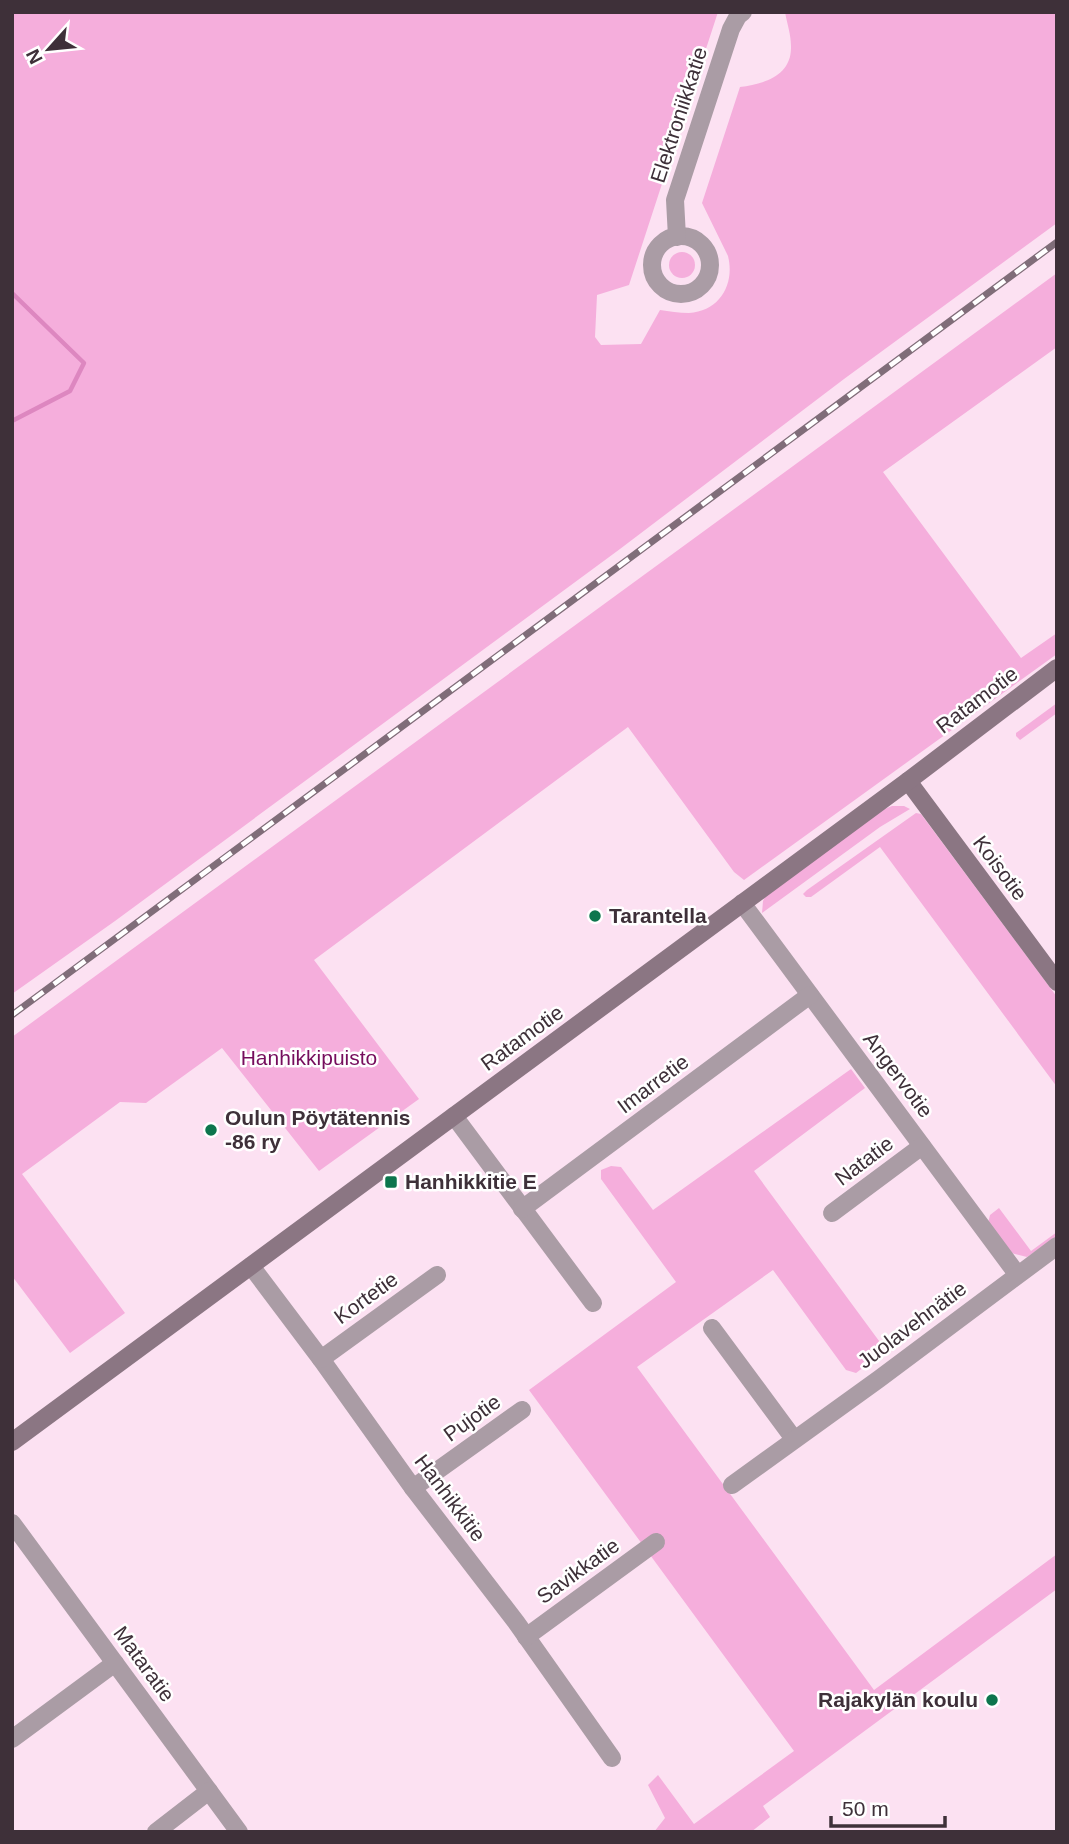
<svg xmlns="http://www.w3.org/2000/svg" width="1069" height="1844" font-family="Helvetica,sans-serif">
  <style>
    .green { fill: #f5aedc }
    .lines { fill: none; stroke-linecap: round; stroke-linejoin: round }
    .stream { stroke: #dd87c0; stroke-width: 4.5 }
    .street { stroke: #aa9ca5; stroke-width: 18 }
    .secondary { stroke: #8b7683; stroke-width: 18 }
    .rail-casing { stroke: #806d79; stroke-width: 7 }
    .rail { stroke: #fff; stroke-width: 4.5; stroke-dasharray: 13; stroke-linecap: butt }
    .poi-dot { fill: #0d754d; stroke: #fff; stroke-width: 2.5 }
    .labels { text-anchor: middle; stroke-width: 5; stroke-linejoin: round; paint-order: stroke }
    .street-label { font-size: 21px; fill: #3e3039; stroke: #fff }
    .poi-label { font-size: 21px; font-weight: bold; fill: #3e3039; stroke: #fff; text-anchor: start }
    .park-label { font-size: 21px; fill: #760d5d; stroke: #fff }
  </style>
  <rect width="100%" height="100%" fill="#fce1f2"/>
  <g class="green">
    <path d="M12,12H718L629,285L597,295L595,337L601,345L641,344L660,310C669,311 679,313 689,313C720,311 735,284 728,256L702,203L740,87C764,84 792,76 791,46C791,35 787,23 785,12H1057V223L844,379L620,549L115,921L12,994Z"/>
    <circle cx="682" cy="265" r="13"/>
    <polygon points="1057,273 1057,347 883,472 1021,658 1057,633 1057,654 744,880 734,872 628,727 314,960 419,1099 319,1171 222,1048 146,1103 120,1102 22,1174 125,1313 70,1353 12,1276 12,1037"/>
    <polygon points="1057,703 1057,713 1020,740 1016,736 1016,733"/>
    <polygon points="892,806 904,806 910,809 880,827 762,913 763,901 765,897 882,810"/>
    <polygon points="916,813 921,814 1057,997 1057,1087 880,847 811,897 806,897 803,894 807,890"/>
    <polygon points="851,1069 865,1088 754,1171 882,1345 881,1354 856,1373 846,1370 773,1270 637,1367 874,1690 1057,1554 1057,1589 763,1806 770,1817 751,1832 654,1832 665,1818 648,1785 658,1775 694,1824 794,1751 529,1390 676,1282 601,1179 601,1170 611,1166 621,1167 653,1210"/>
    <polygon points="999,1208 1031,1251 1057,1232 1057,1237 1027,1257 1011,1253 988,1223 990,1215"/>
  </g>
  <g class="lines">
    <polyline class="stream" points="12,293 84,363 70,391 12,421"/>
    <g class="street">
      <circle cx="681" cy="265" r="29"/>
      <polyline points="677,237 675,200 731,29 738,16 743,12"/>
      <polyline points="742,903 1017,1274"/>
      <polyline points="454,1116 593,1303"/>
      <polyline points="522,1209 810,995"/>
      <polyline points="832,1213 922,1146"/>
      <polyline points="251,1266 321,1359 413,1488 516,1622 612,1758"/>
      <polyline points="712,1328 794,1439"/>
      <polyline points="321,1359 437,1275"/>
      <polyline points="732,1485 879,1379 1057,1246"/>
      <polyline points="413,1488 522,1410"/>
      <polyline points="12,1523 239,1832"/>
      <polyline points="526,1637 656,1542"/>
      <polyline points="12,1739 115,1663"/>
      <polyline points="156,1832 209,1791"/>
    </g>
    <g class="secondary">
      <polyline points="908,781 1057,982"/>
      <polyline points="12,1442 908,781 1057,668"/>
    </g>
    <g class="rail-casing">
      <polyline id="rail" points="12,1015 1057,242"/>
    </g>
    <use href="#rail" class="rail"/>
  </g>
  <g class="poi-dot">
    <circle cx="595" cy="916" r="7"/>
    <circle cx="211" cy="1130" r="7"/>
    <rect x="384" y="1175" width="14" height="14" rx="3.5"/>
    <circle cx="992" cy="1700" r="7"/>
  </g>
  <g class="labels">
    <g class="street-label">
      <text transform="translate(679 115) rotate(-72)" y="7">Elektroniikkatie</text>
      <text transform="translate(977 700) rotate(-37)" y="7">Ratamotie</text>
      <text transform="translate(1000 868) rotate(53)" y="7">Koisotie</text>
      <text transform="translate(522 1038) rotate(-36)" y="7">Ratamotie</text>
      <text transform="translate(898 1075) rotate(53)" y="7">Angervotie</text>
      <text transform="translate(653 1084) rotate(-37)" y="7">Imarretie</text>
      <text transform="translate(864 1161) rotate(-37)" y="7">Natatie</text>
      <text transform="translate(366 1298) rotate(-36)" y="7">Kortetie</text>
      <text transform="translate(912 1325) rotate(-37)" y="7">Juolavehnätie</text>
      <text transform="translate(472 1418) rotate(-36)" y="7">Pujotie</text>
      <text transform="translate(450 1498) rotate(53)" y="7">Hanhikkitie</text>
      <text transform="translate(578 1571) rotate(-36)" y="7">Savikkatie</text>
      <text transform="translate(144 1664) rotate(54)" y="7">Mataratie</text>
    </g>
    <g class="poi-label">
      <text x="609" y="923">Tarantella</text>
      <text x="225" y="1125">Oulun Pöytätennis<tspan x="225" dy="24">-86 ry</tspan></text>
      <text x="405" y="1189">Hanhikkitie E</text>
      <text x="978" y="1707" text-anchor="end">Rajakylän koulu</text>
    </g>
    <g class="park-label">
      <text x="309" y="1065">Hanhikkipuisto</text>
    </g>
  </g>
  <rect width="1069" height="1844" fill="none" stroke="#3e3039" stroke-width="28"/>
  <g transform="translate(49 49) rotate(243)" stroke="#ffffff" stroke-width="5" paint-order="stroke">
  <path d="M0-5L12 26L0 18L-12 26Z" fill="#3e3039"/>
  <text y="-10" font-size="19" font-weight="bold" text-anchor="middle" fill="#3e3039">N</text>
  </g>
  <path d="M831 1816v10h114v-10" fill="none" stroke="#3e3039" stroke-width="3.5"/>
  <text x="842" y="1816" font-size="21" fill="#3e3039" stroke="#ffffff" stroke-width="5" paint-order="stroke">50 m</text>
</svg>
